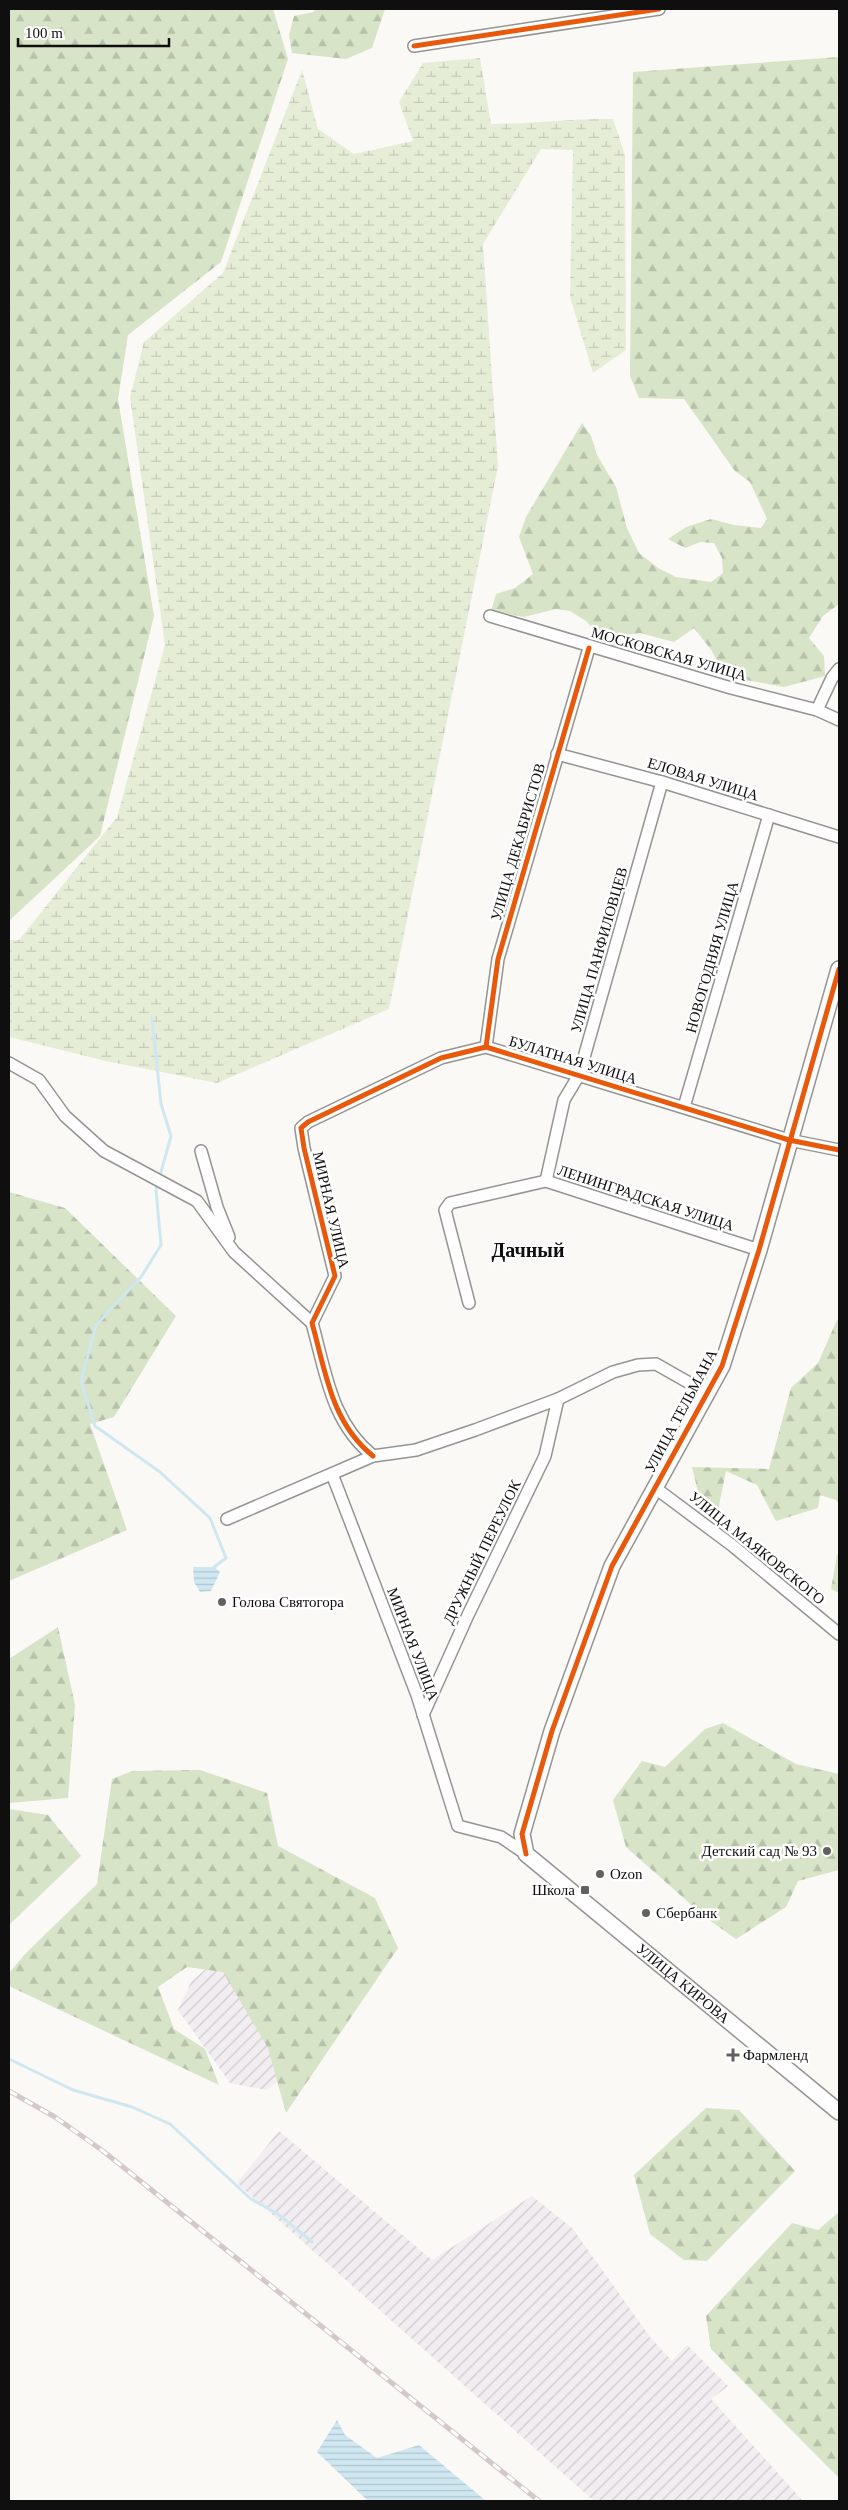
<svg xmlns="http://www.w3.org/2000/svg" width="848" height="2510" font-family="'Times New Roman',serif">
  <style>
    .industrial { fill: url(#industrial-furrows) }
    .forest { fill: url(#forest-firs) }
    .wetland { fill: url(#wetland-marsh) }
    .water { fill: url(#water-rules) }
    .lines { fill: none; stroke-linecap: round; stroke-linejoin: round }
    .stream { stroke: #cfe7f1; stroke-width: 3 }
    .minor-casing { stroke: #959493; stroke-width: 14 }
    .tertiary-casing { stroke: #959493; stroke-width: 18 }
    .minor { stroke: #fefefe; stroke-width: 11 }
    .tertiary { stroke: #fefefe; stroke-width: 15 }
    .rail-casing { stroke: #d5c8c9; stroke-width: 5 }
    .rail { stroke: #fff; stroke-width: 3; stroke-dasharray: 9; stroke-linecap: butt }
    .cycleway-casing { stroke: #fff; stroke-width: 8 }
    .cycleway { stroke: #e8590c; stroke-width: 5 }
    .poi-dot { fill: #616160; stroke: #fff; stroke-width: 2 }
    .labels { text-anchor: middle; stroke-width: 5; stroke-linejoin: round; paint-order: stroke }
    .street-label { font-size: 15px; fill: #0f0f0f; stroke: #fff }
    .poi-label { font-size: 15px; fill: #0f0f0f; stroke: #fff; text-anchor: start }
    .district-label { font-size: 20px; font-weight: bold; fill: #0f0f0f; stroke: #fff }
  </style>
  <defs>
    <pattern id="industrial-furrows" width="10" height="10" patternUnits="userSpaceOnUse" patternTransform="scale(1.25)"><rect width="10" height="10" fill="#f2edf0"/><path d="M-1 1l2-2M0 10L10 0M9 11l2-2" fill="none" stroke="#cecacd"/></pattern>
    <pattern id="forest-firs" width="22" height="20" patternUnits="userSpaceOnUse" patternTransform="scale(1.25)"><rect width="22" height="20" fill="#d7e4c7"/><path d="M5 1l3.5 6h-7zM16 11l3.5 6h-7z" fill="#b7c2aa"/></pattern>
    <pattern id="wetland-marsh" width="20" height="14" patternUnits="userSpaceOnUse" patternTransform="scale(1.25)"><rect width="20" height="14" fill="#e6edd7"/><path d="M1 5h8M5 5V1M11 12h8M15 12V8" fill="none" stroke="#c4cab7"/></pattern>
    <pattern id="water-rules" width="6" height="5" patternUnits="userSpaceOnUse" patternTransform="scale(1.25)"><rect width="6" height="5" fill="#cfe7f1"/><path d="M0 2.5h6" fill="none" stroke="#b1c5cd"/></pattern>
  </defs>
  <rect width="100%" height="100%" fill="#faf9f5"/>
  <g class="industrial">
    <polygon points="209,1966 233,1971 270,2035 280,2079 267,2090 230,2083 178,2010 191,1982"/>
    <polygon points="279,2131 432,2260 532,2196 573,2229 650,2337 672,2361 687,2345 728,2386 711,2399 803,2501 594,2501 237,2183"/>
  </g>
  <g class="forest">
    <polygon points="9,9 273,9 288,59 221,262 128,335 118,399 154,616 100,836 9,921"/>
    <polygon points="315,9 385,9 372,48 346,59 292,53 289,35 294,16 314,12"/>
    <polygon points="839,57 839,604 823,616 809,638 824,656 825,676 784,687 724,676 712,651 694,628 674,642 640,633 618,636 594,630 586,621 570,611 556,609 524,617 491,611 496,594 515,588 533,574 519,537 526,517 582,423 591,436 597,455 616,487 627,528 639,553 658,568 676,577 711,582 723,573 722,558 714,543 700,542 685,548 668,539 686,527 711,519 734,525 761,528 767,519 750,482 735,471 684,399 639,398 630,376 633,72"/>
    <polygon points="9,1192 65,1208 176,1316 114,1417 90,1424 127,1530 9,1581"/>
    <polygon points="837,1320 839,1320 839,1504 836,1500 820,1495 818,1508 776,1521 757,1485 726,1471 715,1525 698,1492 692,1467 769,1469 791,1388 818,1363"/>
    <polygon points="839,1554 839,1593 831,1589 837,1555"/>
    <polygon points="58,1627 75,1705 68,1798 9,1803 9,1659"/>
    <polygon points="723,1723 796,1764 839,1774 839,1870 798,1881 786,1907 736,1939 705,1917 626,1847 613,1800 642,1761 665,1767 705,1729"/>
    <polygon points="200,1770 267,1793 278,1846 375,1898 398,1948 286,2113 268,2048 223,1972 187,1967 158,1987 174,2029 205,2049 219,2085 9,1986 9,1973 26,1953 97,1884 112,1779 132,1771"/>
    <polygon points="9,1809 48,1815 81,1856 9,1925"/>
    <polygon points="706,2108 739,2110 795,2171 707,2261 684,2260 650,2234 634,2175"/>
    <polygon points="839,2212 839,2478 711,2349 706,2316 792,2223 818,2230"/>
  </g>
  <path class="wetland" d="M480,58L491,124C532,124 572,118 613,119L625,155L626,350L593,373L570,297L573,150L541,149L483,244L498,466L389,1009L217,1083L106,1061L9,1037V940H19L117,817L165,645L130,397L144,342L223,273L302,70L318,129L354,154L413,141L399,102L423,63Z"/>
  <g class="water">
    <polygon points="193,1567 214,1567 220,1572 211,1591 200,1592 194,1582"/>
    <polygon points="337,2420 345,2435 377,2458 419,2445 486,2501 368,2501 317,2452"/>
  </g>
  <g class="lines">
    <g class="stream">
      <polyline points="152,1018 161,1104 171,1136 156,1190 161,1245 141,1277 96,1325 81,1381 95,1426 160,1472 210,1518 226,1558 214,1567"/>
      <polyline points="9,2059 73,2090 132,2107 170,2124 251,2199 278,2214 312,2242"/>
    </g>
    <g class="minor-casing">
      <g id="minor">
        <polyline points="414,46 659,9"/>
        <polyline points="490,616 731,688 817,710 839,720"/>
        <polyline points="817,710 832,678 839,669"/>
        <polyline points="557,754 662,782 839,837"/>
        <polyline points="486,1047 498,959 589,648"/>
        <polyline points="9,1063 39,1080 65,1116 104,1151 197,1201 234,1252 312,1323"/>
        <polyline points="684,1107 769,815"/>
        <polyline points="201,1151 217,1207 229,1237"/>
        <polyline points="546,1181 564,1100 579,1075 662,782"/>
        <polyline points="469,1303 445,1210 450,1203 546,1181 759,1250"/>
        <path d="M373,1456C331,1422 326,1373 312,1323L335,1276L304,1148L301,1128L308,1122L441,1058L486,1047L789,1140L839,1150"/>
        <polyline points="332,1474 417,1695 458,1826 501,1837 526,1854"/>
        <polyline points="654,1487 733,1546 839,1634"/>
        <polyline points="227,1519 373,1456 416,1450 475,1430 558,1399 613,1372 638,1365 656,1364 707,1393"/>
        <polyline points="423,1715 468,1615 545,1456 558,1399"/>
      </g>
    </g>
    <g class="tertiary-casing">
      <g id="tertiary">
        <path id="s1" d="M839,969L759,1250L722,1366L612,1566L552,1731L522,1834L526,1854L839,2112"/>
      </g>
    </g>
    <use href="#minor" class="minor"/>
    <use href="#tertiary" class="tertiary"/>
    <g class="rail-casing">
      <polyline id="rail" points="9,2091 55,2117 103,2151 539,2501"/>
    </g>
    <use href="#rail" class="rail"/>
    <g class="cycleway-casing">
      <g id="cycleway">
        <polyline points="414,46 659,9"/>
        <polyline points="486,1047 498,959 589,648"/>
        <path d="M373,1456C331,1422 326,1373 312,1323L335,1276L304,1148L301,1128L308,1122L441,1058L486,1047L789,1140L839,1150"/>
        <polyline points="526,1854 522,1834 552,1731 612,1566 722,1366 759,1250 839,969"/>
      </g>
    </g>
    <use href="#cycleway" class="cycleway"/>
  </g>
  <g class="poi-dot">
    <circle cx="222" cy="1602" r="5"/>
    <circle cx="827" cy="1851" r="5"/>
    <circle cx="600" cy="1874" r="5"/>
    <rect x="580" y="1885" width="10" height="10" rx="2.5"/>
    <circle cx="646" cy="1913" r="5"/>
    <path d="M730.5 2047.5h5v5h5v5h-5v5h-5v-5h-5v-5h5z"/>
  </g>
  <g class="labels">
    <g class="street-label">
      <text transform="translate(669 654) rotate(16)" y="5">МОСКОВСКАЯ УЛИЦА</text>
      <text transform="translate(703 779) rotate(17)" y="5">ЕЛОВАЯ УЛИЦА</text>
      <text transform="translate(518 842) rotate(-74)" y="5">УЛИЦА ДЕКАБРИСТОВ</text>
      <text transform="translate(599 950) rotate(-74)" y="5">УЛИЦА ПАНФИЛОВЦЕВ</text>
      <text transform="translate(712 957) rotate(-74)" y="5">НОВОГОДНЯЯ УЛИЦА</text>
      <text transform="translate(573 1060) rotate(17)" y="5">БУЛАТНАЯ УЛИЦА</text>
      <text transform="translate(646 1198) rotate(18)" y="5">ЛЕНИНГРАДСКАЯ УЛИЦА</text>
      <text transform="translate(331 1210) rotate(77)" y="5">МИРНАЯ УЛИЦА</text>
      <text transform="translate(681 1411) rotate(-62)" y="5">УЛИЦА ТЕЛЬМАНА</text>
      <text transform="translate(757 1548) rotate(39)" y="5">УЛИЦА МАЯКОВСКОГО</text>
      <text transform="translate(482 1552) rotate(-64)" y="5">ДРУЖНЫЙ ПЕРЕУЛОК</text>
      <text transform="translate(413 1644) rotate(69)" y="5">МИРНАЯ УЛИЦА</text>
      <text dy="5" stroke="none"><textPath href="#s1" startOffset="1149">УЛИЦА КИРОВА</textPath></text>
    </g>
    <g class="poi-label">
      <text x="232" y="1607">Голова Святогора</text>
      <text x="817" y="1856" text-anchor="end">Детский сад № 93</text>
      <text x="610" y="1879">Ozon</text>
      <text x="575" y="1895" text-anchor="end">Школа</text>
      <text x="656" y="1918">Сбербанк</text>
      <text x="743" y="2060">Фармленд</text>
    </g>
    <g class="district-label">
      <text x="528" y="1257">Дачный</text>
    </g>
  </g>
  <rect width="848" height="2510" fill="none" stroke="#0f0f0f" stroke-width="20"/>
  <path d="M18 38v8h151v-8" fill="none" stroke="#0f0f0f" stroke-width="2.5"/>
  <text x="25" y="38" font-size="15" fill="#0f0f0f" stroke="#ffffff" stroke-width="4" paint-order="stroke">100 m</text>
</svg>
